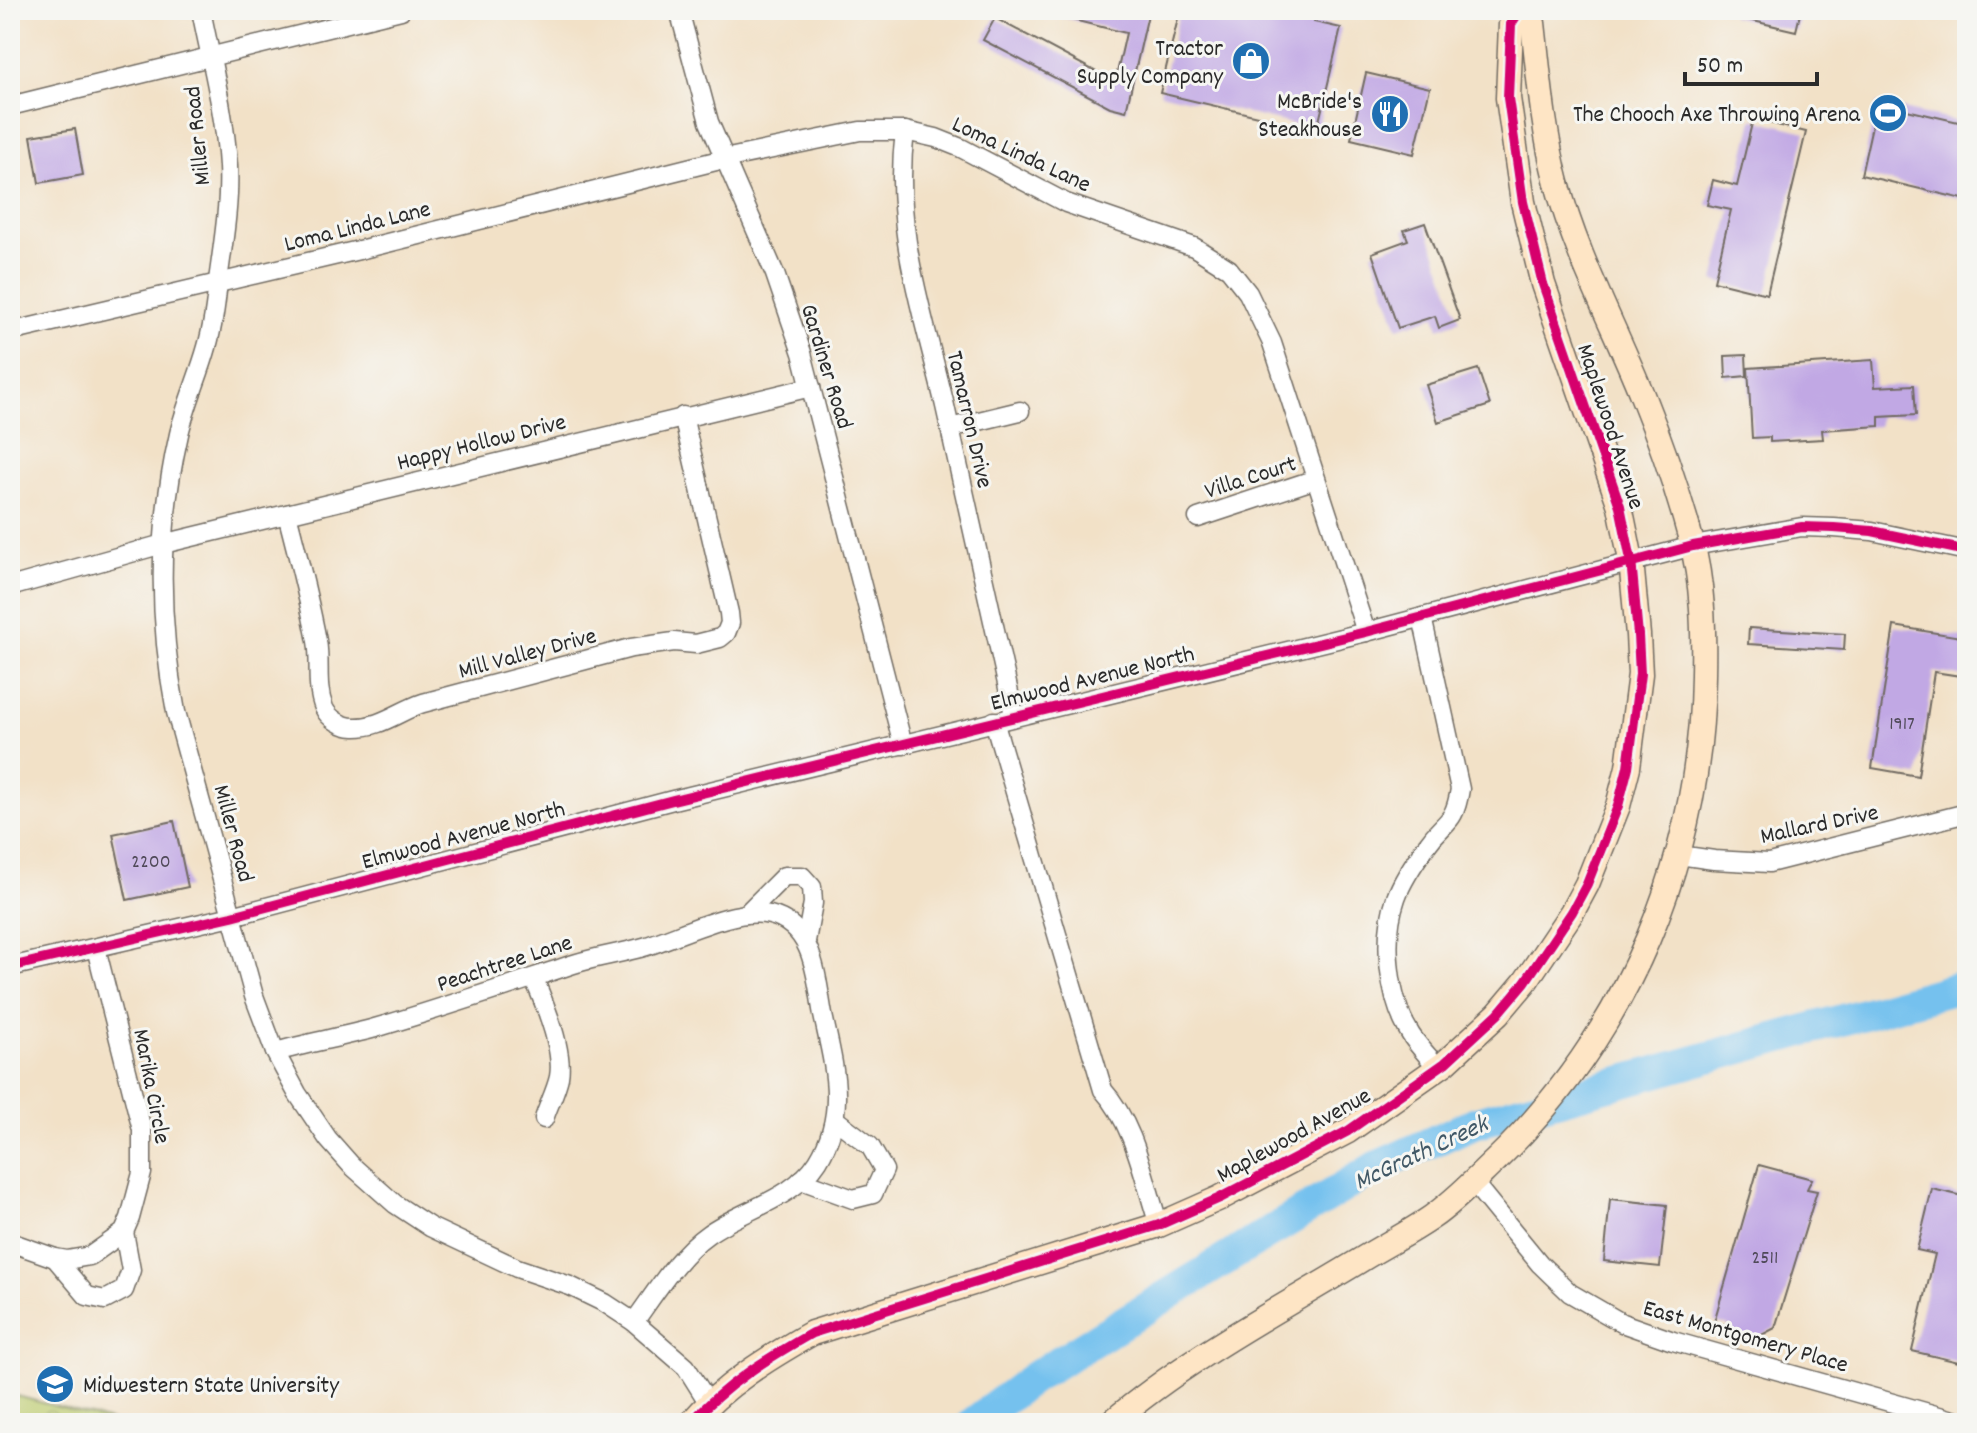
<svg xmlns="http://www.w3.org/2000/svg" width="1977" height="1433" font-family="Dekko,sans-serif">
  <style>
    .park { fill: url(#park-crowns); stroke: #737a4c; stroke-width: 2 }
    .water { fill: url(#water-rules); stroke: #50768c; stroke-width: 2 }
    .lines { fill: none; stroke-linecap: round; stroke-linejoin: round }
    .river { stroke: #74c1ee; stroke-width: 32 }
    .building { fill: #c1a8e4 }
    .street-casing { stroke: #716b62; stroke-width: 21 }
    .secondary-casing { stroke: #716b62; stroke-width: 27 }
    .street { stroke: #fff; stroke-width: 18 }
    .secondary { stroke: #fee5c5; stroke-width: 24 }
    .cycleway-casing { stroke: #f6f6f2; stroke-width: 15 }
    .cycleway { stroke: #d6006c; stroke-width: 10 }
    .labels { text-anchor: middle; stroke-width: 6; stroke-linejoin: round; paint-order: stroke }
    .number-label { font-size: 20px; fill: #504a59 }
    .poi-label { font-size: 24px; fill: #2b2b2b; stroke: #f6f6f2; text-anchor: end }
    .street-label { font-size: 24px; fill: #2b2b2b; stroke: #f6f6f2 }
    .water-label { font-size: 26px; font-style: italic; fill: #415866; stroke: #f6f6f2 }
  </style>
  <defs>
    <pattern id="park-crowns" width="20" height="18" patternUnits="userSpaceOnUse" patternTransform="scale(2)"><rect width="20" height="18" fill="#bbca6c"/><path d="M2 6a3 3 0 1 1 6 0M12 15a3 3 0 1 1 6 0" fill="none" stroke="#98a459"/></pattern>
    <pattern id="water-rules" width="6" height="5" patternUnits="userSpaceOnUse" patternTransform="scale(2)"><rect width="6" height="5" fill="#74c1ee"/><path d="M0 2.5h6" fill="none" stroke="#5f9dc1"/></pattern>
  </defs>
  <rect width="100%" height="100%" fill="#f6f6f2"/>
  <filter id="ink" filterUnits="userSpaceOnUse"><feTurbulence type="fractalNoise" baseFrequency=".0125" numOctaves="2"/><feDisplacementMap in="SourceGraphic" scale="16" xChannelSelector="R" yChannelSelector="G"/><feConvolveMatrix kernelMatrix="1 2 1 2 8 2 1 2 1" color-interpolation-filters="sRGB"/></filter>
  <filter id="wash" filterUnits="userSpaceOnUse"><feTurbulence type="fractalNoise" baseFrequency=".006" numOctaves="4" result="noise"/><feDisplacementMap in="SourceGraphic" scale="32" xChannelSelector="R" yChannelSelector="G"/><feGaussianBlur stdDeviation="1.8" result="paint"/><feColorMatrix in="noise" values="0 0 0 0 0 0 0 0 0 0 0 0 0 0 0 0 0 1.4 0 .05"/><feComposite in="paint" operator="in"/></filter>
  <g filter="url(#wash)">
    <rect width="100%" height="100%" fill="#f2e1c7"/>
    <polygon class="park" points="10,1394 117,1423 10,1423"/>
    <polygon class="water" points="489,1413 514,1423 451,1423 462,1415"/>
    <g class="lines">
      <polyline class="river" points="973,1423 1034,1377 1376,1167 1474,1123 1967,985"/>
    </g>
    <g id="blocks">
      <g class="building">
        <polygon points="1053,10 1149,10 1126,111 1110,107 983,40 995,18 1115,82 1126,33 1053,15"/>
        <polygon points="1180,10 1316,10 1314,22 1341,28 1317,130 1160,93"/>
        <polygon points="1732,10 1801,10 1796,31 1732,16"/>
        <polygon points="1366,73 1430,88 1414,154 1351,139"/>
        <polygon points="1877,103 1967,124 1967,200 1861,175"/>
        <polygon points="1753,119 1806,132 1767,294 1714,281 1731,210 1707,205 1713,180 1737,186"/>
        <polygon points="75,129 83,175 39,183 31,136"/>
        <polygon points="1425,223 1460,320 1439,328 1435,316 1398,328 1372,253 1408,240 1404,230"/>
        <polygon points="1746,355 1747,376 1726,378 1725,356"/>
        <polygon points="1873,360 1875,387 1914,385 1916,415 1879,417 1879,426 1822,430 1823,439 1770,442 1770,437 1752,438 1748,368"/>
        <polygon points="1478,369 1490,405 1438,422 1426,385"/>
        <polygon points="1894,626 1967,638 1967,677 1934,672 1918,776 1872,768"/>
        <polygon points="1749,628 1845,634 1844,650 1748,644"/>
        <polygon points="174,821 188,887 127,900 113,834"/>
        <polygon points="1759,1165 1812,1179 1807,1189 1817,1191 1775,1328 1756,1338 1727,1337 1729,1326 1714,1322"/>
        <polygon points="1932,1189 1967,1197 1967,1364 1912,1351 1935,1254 1917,1250"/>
        <polygon points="1610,1199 1667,1205 1660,1267 1604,1261"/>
      </g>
    </g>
  </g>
  <g filter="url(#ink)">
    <use href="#blocks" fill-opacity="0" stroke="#716b62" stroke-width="2"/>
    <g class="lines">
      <g class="street-casing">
        <g id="street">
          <path d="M201,10C211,61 225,113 228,166C230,203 223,244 218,281C216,303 213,326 207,347C199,376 186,404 179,434C158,525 158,620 176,712L254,996L275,1052L297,1093L328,1139L351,1165L395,1204L430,1227L517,1268L570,1286L605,1303L634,1322L686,1367L708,1402"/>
          <polyline points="679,10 709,122 775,274 802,353 903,745"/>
          <polyline points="10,106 401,10"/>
          <path d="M905,131C892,230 923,311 945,406C968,509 991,612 1014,715"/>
          <polyline points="10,332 359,250 724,159 860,131 905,131 936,138 961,148 1066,203 1194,247 1229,269 1248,293 1272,343 1366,632"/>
          <polyline points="950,428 1020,411"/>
          <path d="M287,514C298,556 309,598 317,641C321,663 315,686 324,708C329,719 343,727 354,727C380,728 399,711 423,703L631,648L674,642L696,644L720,638L726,633L730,623L729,613L683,416"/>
          <polyline points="1198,518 1316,479"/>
          <polyline points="10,587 163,544 811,387"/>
          <path d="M1422,617L1460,789C1454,826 1445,819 1427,845C1416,860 1402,881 1396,898C1382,938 1388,999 1411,1035C1419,1047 1429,1057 1438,1068"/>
          <path d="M994,721L1103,1090C1135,1125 1144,1180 1159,1225"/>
          <polyline points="1679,855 1714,860 1769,863 1967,813"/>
          <polyline points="746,914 784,876 802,876 812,887 813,903 806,941"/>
          <polyline points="10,967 232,916 673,800 1366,632 1693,546 1802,527 1834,528 1872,531 1967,551"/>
          <path d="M534,979C545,1004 564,1050 559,1077C556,1091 548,1106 544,1119"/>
          <path d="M275,1052C308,1043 342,1037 375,1028C443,1008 510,985 577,963C600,956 624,953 647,946C682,935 734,907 770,915C815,926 816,978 823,1015C834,1067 848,1112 818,1161C793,1200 743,1209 708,1234C678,1255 656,1292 634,1322"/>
          <polyline points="801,1180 853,1199 873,1194 884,1170 870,1146 836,1120"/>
          <polyline points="1473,1182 1540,1264 1570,1293 1622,1323 1673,1341 1964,1423"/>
          <polyline points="10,1242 55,1258 67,1260 90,1256 124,1232 130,1218 142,1173 142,1130 96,948"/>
          <polyline points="55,1258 87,1296 105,1300 124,1290 131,1270 124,1232"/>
        </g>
      </g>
      <g class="secondary-casing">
        <g id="secondary">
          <path d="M691,1423C724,1385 768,1358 812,1333L1159,1225L1220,1198L1348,1131L1445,1063L1498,1014L1525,982L1572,912L1587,884L1618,806L1628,767L1640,674L1638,635L1631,560L1620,506L1543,284L1523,202L1508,98L1511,24L1520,10"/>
          <path d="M1111,1423C1186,1359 1275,1312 1359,1261C1383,1246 1409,1233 1432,1217C1455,1201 1475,1180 1495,1161C1628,1033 1701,858 1703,675C1704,630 1703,583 1691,540C1678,491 1661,442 1642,395C1614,325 1576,256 1557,183C1543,130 1539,77 1533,23L1526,10"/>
        </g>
      </g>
      <use href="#street" class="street"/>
      <use href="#secondary" class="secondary"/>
      <g class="cycleway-casing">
        <g id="cycleway">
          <polyline points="10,967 232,916 673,800 1366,632 1693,546 1802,527 1834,528 1872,531 1967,551"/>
          <path d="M691,1423C724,1385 768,1358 812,1333L1159,1225L1220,1198L1348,1131L1445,1063L1498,1014L1525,982L1572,912L1587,884L1618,806L1628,767L1640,674L1638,635L1631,560L1620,506L1543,284L1523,202L1508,98L1511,24L1520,10"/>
        </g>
      </g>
      <use href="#cycleway" class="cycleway"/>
    </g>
  </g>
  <defs>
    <g id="shop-disc" transform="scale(2)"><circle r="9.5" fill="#1f6fb2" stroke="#f6f6f2"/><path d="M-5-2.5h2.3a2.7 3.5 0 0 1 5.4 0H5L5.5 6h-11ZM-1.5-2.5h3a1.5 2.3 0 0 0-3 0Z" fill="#fff"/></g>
    <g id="stadium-disc" transform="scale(2)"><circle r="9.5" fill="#1f6fb2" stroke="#f6f6f2"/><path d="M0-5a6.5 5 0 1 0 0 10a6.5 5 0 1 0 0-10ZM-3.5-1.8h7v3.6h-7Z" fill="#fff"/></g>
    <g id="restaurant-disc" transform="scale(2)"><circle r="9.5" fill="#1f6fb2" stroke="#f6f6f2"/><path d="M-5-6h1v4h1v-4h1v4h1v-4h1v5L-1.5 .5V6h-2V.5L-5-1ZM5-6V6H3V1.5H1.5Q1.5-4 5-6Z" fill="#fff"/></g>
    <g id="university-disc" transform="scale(2)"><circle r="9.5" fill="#1f6fb2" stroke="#f6f6f2"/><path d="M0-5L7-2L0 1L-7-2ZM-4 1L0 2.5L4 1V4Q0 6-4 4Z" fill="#fff"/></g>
  </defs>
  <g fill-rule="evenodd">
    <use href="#shop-disc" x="1251" y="61"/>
    <use href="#stadium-disc" x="1888" y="113"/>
    <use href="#restaurant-disc" x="1390" y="114"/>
    <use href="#university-disc" x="55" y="1384"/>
  </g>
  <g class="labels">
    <g class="number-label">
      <text x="1902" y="729">1917</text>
      <text x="151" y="867">2200</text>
      <text x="1765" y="1263">2511</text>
    </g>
    <g class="poi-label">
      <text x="1223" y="55">Tractor<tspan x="1223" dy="28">Supply Company</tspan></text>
      <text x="1362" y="108">McBride's<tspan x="1362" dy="28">Steakhouse</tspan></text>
      <text x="1860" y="121">The Chooch Axe Throwing Arena</text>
      <text x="83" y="1392" text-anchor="start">Midwestern State University</text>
    </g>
    <g class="street-label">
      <text transform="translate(196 136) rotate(-96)" y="8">Miller Road</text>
      <text transform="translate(1022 153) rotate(25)" y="8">Loma Linda Lane</text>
      <text transform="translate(357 225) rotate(-14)" y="8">Loma Linda Lane</text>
      <text transform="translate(828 366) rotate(73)" y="8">Gardiner Road</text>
      <text transform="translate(971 419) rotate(77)" y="8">Tamarron Drive</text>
      <text transform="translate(1612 426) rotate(72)" y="8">Maplewood Avenue</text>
      <text transform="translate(481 441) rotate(-14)" y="8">Happy Hollow Drive</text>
      <text transform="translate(1250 476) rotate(-18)" y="8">Villa Court</text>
      <text transform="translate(527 652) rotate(-15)" y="8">Mill Valley Drive</text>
      <text transform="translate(1092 677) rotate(-14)" y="8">Elmwood Avenue North</text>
      <text transform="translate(1819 823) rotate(-12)" y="8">Mallard Drive</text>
      <text transform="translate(235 833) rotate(75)" y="8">Miller Road</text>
      <text transform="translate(463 834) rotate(-15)" y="8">Elmwood Avenue North</text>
      <text transform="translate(504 962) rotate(-18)" y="8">Peachtree Lane</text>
      <text transform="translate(153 1086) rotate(79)" y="8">Marika Circle</text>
      <text transform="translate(1293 1134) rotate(-29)" y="8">Maplewood Avenue</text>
      <text transform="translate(1746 1335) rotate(16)" y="8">East Montgomery Place</text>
    </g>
    <g class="water-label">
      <text transform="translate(1420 1151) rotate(-25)" y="9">McGrath Creek</text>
    </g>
  </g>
  <rect width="1977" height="1433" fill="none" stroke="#f6f6f2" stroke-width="40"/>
  <path d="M1685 72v12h132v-12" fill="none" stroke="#2b2b2b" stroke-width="4"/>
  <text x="1697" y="72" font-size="24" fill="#2b2b2b" stroke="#f6f6f2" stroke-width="6" paint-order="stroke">50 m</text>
</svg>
